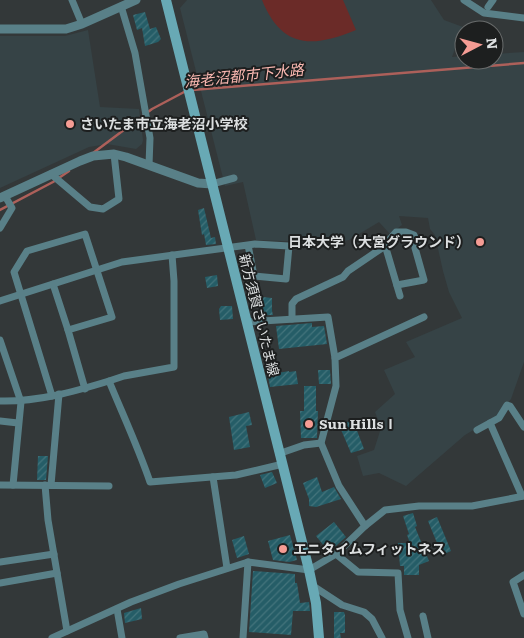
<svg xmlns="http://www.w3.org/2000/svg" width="524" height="638" font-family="Literata,'Noto Sans JP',serif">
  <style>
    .built { fill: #364346 }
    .pitch { fill: #6b2b28 }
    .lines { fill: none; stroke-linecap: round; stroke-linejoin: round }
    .stream { stroke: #ad605a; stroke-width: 2.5 }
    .building { fill: url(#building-hatch) }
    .minor { stroke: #598088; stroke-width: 7 }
    .tertiary { stroke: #598088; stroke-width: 9 }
    .secondary { stroke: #68a9b5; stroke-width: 10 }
    .poi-dot { fill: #f59c94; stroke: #1d1f1f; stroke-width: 2 }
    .labels { text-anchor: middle; stroke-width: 4; stroke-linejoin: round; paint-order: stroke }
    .poi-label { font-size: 14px; font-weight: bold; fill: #dcdfe0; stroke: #1d1f1f; text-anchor: start }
    .street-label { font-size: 14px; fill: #dcdfe0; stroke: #1d1f1f }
    .water-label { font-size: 15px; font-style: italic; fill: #fab8b1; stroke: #1d1f1f }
  </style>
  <defs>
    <pattern id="building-hatch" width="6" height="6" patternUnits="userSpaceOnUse" patternTransform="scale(1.25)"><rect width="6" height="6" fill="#255d67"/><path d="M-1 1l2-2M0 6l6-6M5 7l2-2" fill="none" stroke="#44747c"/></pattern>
  </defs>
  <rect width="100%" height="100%" fill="#333839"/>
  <g class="built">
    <polygon points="187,0 431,0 444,20 463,27 452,57 464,56 464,60 494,60 494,54 524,52 524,362 511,399 497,416 465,435 406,486 379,473 363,476 357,456 374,450 381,428 375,412 395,394 384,370 415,357 406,342 462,318 449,292 443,271 435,235 430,229 428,218 399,216 402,225 390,234 379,222 349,240 332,243 256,240 243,182 225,186 180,8"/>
    <polygon points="88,30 100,107 139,109 143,140 142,144 136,149 107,144 89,147 0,188 0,36 65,36"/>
  </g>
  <path class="pitch" d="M262,0H343L356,30C312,48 282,49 262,0Z"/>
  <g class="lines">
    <g class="stream">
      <polyline points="192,90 524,63"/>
      <polyline points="93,153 152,109 186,91"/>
      <polyline points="0,210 53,182 69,171"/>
    </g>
  </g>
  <g class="building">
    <polygon points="145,12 150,29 156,27 161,39 158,42 145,46 142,28 137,30 133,15"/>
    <polygon points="204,208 211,238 215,237 216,244 206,245 204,234 202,235 198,210"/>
    <polygon points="217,275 218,286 207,288 205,277"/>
    <polygon points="263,297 272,298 272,311 273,315 263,315"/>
    <polygon points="221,306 232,306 233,319 220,320 219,309"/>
    <polygon points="312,323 312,327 324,326 327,344 279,349 276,326"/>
    <polygon points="318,370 330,370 331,384 319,384"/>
    <polygon points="289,371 289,372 296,371 298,384 270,387 268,375"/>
    <polygon points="304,386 316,386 316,411 318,411 317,438 301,438 300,411 304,411"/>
    <polygon points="249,412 252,425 246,426 250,447 234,450 229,417"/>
    <polygon points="353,420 364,449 351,453 339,425"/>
    <polygon points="38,456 48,456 46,480 37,480"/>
    <polygon points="272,472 277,483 265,488 260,475"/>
    <polygon points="317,477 322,492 334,487 341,499 316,507 309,506 309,499 303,483"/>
    <polygon points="413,513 417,526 415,527 429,561 419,565 419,575 404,575 404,566 400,566 398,543 410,543 407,535 409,534 403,516"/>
    <polygon points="437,517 451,551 442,555 428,521"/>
    <polygon points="334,522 346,537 329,552 316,536"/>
    <polygon points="290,535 297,560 289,562 273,560 268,541"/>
    <polygon points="244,536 249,554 237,558 232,540"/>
    <polygon points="253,571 295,574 295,583 297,583 300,603 309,602 310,611 293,611 291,635 249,632"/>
    <polygon points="141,608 142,619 125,623 124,613"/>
    <polygon points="334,612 344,612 345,615 345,633 340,633 341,638 334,638"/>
  </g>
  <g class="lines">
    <g class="minor">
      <polyline points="72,0 82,24"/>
      <polyline points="464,0 484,13 524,18"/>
      <polyline points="121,6 135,53 150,138 149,165"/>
      <polyline points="488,7 493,0"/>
      <polyline points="51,174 90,207 103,209 119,199 114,154"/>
      <polyline points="212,184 234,178"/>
      <polyline points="0,228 12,208 5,196"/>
      <polyline points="385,245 400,296"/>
      <polyline points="53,284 68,330"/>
      <polyline points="0,301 122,262 255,244 289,246 286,279 254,276 248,245"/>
      <polyline points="292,319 292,304 296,299 343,277 348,271 382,248 396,232 406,232 414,235 417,244 415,248 424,280 397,285"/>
      <polyline points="247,322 328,317 335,358"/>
      <polyline points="0,340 21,402 13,485"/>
      <polyline points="109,381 124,376 174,367 174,281 172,255"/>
      <polyline points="52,396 14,272 27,251 85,234 112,317 68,330 85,389"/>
      <path d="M0,401C37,402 73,392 109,381C123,415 138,447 150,482L236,475L283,464"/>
      <polyline points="0,421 18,423"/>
      <polyline points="490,423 522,496"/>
      <polyline points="477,430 499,418 507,405 510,406 524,427"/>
      <polyline points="281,453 304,445 321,443"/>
      <polyline points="213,477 227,568"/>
      <polyline points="0,485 109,486"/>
      <polyline points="45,485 48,520 67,631"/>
      <polyline points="51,485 59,394"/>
      <polyline points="365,526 339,486 321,443 336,386 335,358 424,317"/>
      <polyline points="336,554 358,572 398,573 400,610 408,638"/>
      <polyline points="0,562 54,554"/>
      <polyline points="524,575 513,582 524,614"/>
      <polyline points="0,583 57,573"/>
      <polyline points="313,586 342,605 364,612 372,619 382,638"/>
      <polyline points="117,609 122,638"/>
      <polyline points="423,616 428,638"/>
      <polyline points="52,638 131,602 179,584 248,562 309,570 336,554 365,526 385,510 419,506 472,506 524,496"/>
      <polyline points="180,638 204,634 205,638"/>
      <polyline points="243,638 248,562"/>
    </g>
    <g class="tertiary">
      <polyline points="0,29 66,29 82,24 136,0"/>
      <polyline points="0,198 80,161 93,156 114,154 126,157 198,183 212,184"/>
    </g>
    <polyline class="secondary" points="166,0 309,570 316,603 319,638"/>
  </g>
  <g class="poi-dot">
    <circle cx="70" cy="124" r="5"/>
    <circle cx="480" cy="242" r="5"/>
    <circle cx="309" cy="424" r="5"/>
    <circle cx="283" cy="549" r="5"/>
  </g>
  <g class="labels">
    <g class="poi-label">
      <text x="80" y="129">さいたま市立海老沼小学校</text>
      <text x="470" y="247" text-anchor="end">日本大学（大宮グラウンド）</text>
      <text x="319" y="429">Sun HillsⅠ</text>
      <text x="293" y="554">エニタイムフィットネス</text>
    </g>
    <g class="street-label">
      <text transform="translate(259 315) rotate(76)" y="5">新方須賀さいたま線</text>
    </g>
    <g class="water-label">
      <text transform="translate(244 76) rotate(-6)" y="5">海老沼都市下水路</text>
    </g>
  </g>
  <g transform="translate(479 45) rotate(84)"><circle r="24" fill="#1d1f1f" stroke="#696c6c"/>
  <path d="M0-4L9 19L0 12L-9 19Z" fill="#f59c94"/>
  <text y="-8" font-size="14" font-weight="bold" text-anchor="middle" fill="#dcdfe0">N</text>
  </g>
</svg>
